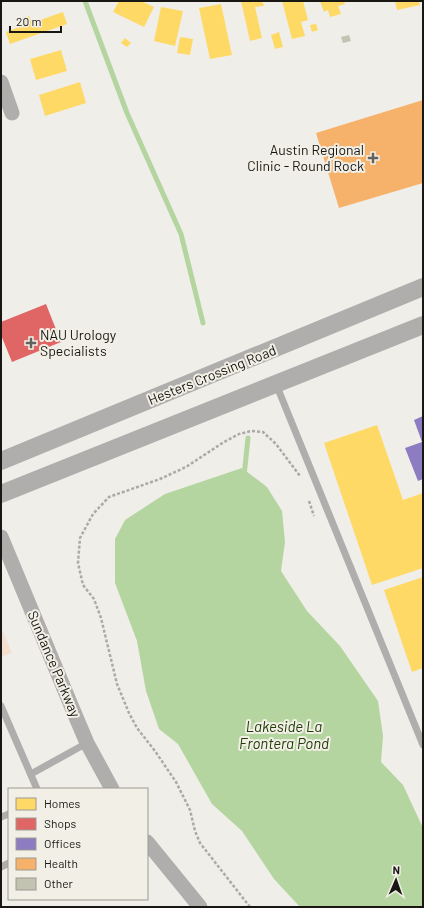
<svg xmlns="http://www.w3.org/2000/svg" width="424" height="908" font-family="Barlow,sans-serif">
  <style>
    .green { fill: #f4e0ce }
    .water { fill: #b5d5a0 }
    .homes { fill: #ffd966 }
    .shops { fill: #e06666 }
    .offices { fill: #8e7cc3 }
    .health { fill: #f6b26b }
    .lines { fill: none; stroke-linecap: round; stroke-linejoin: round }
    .stream { stroke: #b5d5a0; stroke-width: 5 }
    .building { fill: #c2c4b1 }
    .path { stroke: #abaaa8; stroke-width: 2.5; stroke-dasharray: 3 2; stroke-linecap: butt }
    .service { stroke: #afaead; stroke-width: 7 }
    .minor { stroke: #afaead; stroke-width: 15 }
    .tertiary { stroke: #afaead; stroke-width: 18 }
    .poi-dot { fill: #63625f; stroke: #f2f0e6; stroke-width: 1.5 }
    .labels { text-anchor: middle; stroke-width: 4; stroke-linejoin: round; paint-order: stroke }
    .poi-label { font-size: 14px; fill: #181714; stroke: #f2f0e6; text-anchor: end }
    .street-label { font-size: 14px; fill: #181714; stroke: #f2f0e6 }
    .water-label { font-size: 15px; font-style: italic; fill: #203d08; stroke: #f2f0e6 }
  </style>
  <rect width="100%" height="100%" fill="#efeee9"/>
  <polygon class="green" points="1,627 12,653 1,657"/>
  <polygon class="water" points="242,468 267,487 282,511 285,542 281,571 307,611 340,646 378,701 383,736 381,762 403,785 423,828 423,907 300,907 274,879 242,831 212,804 178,744 159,729 146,691 137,641 115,583 115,539 125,520 165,494"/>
  <g class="homes">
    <polygon points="119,1 141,1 154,7 144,27 113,12"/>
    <polygon points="241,1 262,1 264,6 255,7 262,38 250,41"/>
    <polygon points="282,1 303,1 308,20 301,22 305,36 292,39"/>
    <polygon points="320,1 344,1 345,4 338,6 341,14 330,17 328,10 324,12"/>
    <polygon points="395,1 419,1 420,5 397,10"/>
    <polygon points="221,4 232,55 210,59 199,8"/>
    <polygon points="161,7 183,11 175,46 154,41"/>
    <polygon points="63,12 67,24 10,44 6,32 22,26 20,19 29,16 32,23"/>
    <polygon points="316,24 318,30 312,32 310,25"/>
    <polygon points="279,32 283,47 275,49 271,35"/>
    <polygon points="180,37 193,39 190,55 177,53"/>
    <polygon points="125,38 131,43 127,47 121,43"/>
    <polygon points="61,50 67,71 36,80 30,59"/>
    <polygon points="80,82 86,103 45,116 39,95"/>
    <polygon points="377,425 403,500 423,493 423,568 372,585 324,443"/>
    <polygon points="423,577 423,668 412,672 384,590"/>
  </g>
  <polygon class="shops" points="46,304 61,342 12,362 1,335 1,322"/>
  <polygon class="offices" points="423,416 423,479 418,481 405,448 422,442 414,420"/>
  <polygon class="health" points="423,100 423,183 339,208 316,133"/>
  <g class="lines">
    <g class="stream">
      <polyline points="85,1 127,113 181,234 203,323"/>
      <polyline points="244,476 248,438"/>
    </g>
  </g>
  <polygon class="building" points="349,35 351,41 343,43 341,37"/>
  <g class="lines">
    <g class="path">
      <polyline points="309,501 314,516"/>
      <polyline points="250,907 200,843 195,831 190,810 176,782 155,751 137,728 129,713 117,684 101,618 94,599 83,585 78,563 80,538 93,514 109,497 160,479 186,467 224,442 239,434 251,431 263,432 276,444 300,476"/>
    </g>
    <g class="service">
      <polyline points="276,384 423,745"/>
      <polyline points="1,706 37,789"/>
      <polyline points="31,774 87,743"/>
      <polyline points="1,817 9,814"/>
      <polyline points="1,867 9,863"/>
    </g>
    <g class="minor">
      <polyline points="1,82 12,113"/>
      <polyline points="1,537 73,710 87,743 112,789"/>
      <polyline points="147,842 200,907"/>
    </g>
    <g class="tertiary">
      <polyline points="1,461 423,287"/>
      <polyline points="1,494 423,325"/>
    </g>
  </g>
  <g class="poi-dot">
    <path d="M371 152h4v4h4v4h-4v4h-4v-4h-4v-4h4z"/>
    <path d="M29 337h4v4h4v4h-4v4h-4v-4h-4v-4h4z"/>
  </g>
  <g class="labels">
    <g class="poi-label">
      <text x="364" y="155">Austin Regional<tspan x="364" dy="16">Clinic - Round Rock</tspan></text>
      <text x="40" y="340" text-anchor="start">NAU Urology<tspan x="40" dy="16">Specialists</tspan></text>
    </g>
    <g class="street-label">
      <text transform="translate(212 375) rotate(-22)" y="5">Hesters Crossing Road</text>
      <text transform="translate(54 664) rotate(67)" y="5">Sundance Parkway</text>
    </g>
    <g class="water-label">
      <text x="284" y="732">Lakeside La<tspan x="284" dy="17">Frontera Pond</tspan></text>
    </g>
  </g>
  <rect width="424" height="908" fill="none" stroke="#181714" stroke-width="4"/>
  <rect x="8" y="788" width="140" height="112" fill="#f2f0e6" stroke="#9b9992"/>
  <rect x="16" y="798" width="20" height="12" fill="#ffd966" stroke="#9b9992"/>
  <text x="44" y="808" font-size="12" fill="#181714">Homes</text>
  <rect x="16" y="818" width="20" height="12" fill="#e06666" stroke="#9b9992"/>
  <text x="44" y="828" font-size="12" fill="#181714">Shops</text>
  <rect x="16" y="838" width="20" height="12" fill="#8e7cc3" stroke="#9b9992"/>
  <text x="44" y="848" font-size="12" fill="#181714">Offices</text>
  <rect x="16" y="858" width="20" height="12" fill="#f6b26b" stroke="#9b9992"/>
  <text x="44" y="868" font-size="12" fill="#181714">Health</text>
  <rect x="16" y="878" width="20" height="12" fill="#c2c4b1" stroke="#9b9992"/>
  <text x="44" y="888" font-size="12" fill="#181714">Other</text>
  <g transform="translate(396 880) rotate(2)" stroke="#f2f0e6" stroke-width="3" paint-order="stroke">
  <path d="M0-3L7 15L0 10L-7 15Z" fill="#181714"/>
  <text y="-6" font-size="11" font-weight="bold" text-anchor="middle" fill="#181714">N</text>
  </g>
  <path d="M10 26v6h51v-6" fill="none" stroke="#181714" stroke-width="2"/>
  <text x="16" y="26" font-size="12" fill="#181714" stroke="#f2f0e6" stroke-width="3" paint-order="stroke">20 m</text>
</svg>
